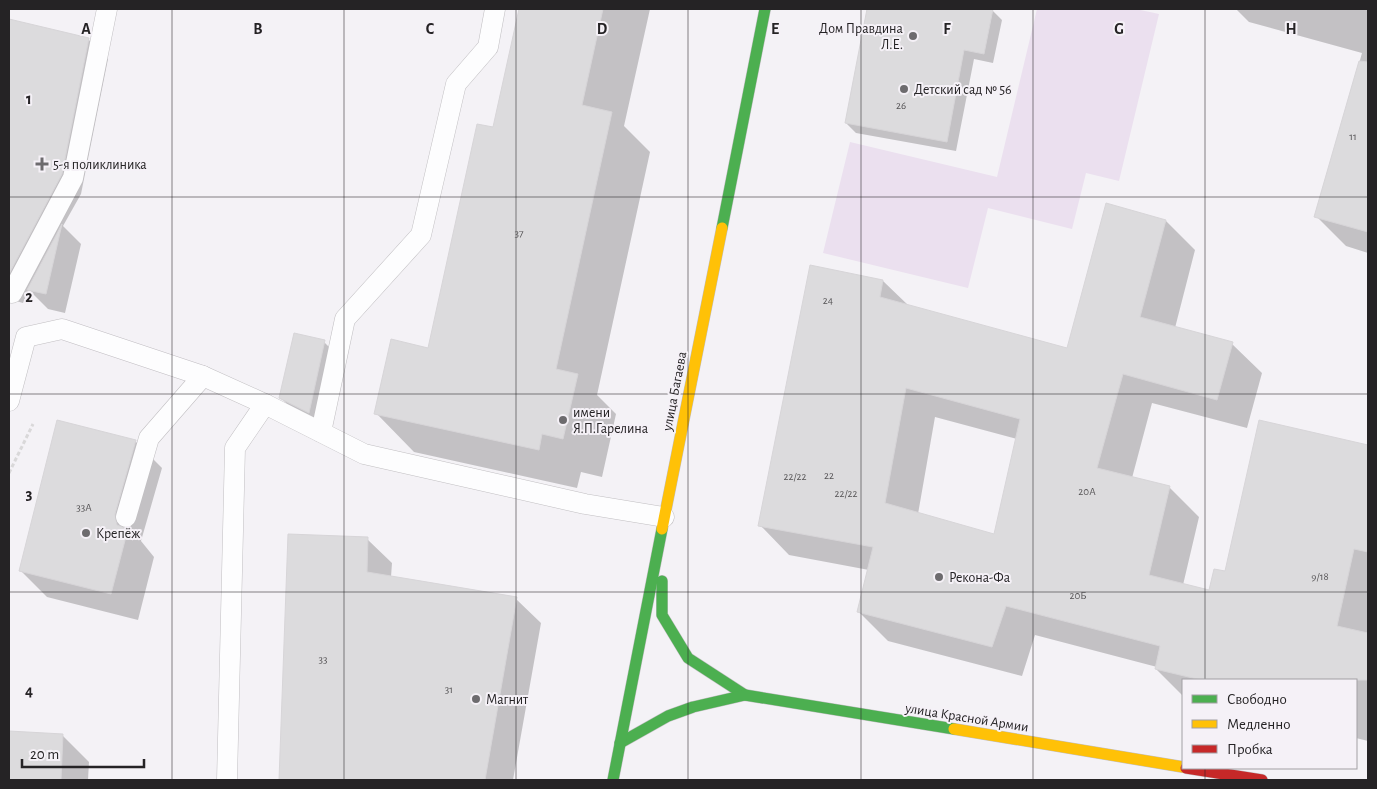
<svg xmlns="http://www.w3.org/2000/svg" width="1377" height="789" font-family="'Alegreya Sans',sans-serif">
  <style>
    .green { fill: #ebe0ef }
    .shadow { fill: #0003; fill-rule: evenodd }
    .building { fill: #dcdbdd; stroke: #d7d5d8; fill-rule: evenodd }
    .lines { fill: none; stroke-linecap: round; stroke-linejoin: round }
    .lane-casing { stroke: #c1bfc2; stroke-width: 21 }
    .fast-casing { stroke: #c1bfc2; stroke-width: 12 }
    .slow-casing { stroke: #c1bfc2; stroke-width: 12 }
    .jam-casing { stroke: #c1bfc2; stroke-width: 12 }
    .path { stroke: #d9d8d9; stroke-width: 3; stroke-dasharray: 4 2.5; stroke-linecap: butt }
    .lane { stroke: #fdfdfe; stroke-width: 20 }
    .fast { stroke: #4caf50; stroke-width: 11 }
    .slow { stroke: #ffc107; stroke-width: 11 }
    .jam { stroke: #c62828; stroke-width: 11 }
    .grid { fill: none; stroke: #252325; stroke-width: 1; stroke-opacity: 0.55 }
    .poi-dot { fill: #6d6b6e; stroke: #f5f1f7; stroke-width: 2 }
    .labels { text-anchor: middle; stroke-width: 4; stroke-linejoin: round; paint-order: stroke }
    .number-label { font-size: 11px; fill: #555355 }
    .poi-label { font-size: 14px; fill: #252325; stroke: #f5f1f7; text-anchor: start }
    .street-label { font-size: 14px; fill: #252325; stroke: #f5f1f7 }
    .grid-label { font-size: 16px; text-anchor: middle; font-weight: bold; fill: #252325; stroke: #f5f1f7; stroke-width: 4; stroke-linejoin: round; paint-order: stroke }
  </style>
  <rect width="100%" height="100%" fill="#f4f2f6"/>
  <polygon class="green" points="1037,9 1136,9 1159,14 1119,181 1086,173 1072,229 988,208 968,288 823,253 850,142 997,177"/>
  <g class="shadow">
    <polygon points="520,9 650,9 624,126 650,152 597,395 616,414 602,477 581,472 577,488 414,452 376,413 429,349 494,129"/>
    <polygon points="868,9 987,9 992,10 1002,20 993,63 974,59 956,151 856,133 846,123"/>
    <polygon points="1236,9 1368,9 1368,253 1346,246 1316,216 1362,53 1249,22"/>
    <polygon points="9,21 88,39 108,59 81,194 63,226 81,244 65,313 48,309 29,290 23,303 9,299"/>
    <path d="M1166,221L1195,250L1175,328L1232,344L1262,373L1247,428L1152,403L1132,478L1169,487L1199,517L1183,585L1210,592L1226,573L1260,421L1368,446V741L1356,738V680H1183V696L1156,669L1157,667L1035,635L1022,676L888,641L858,611L869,570L789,555L760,525L883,281L909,306L1068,350ZM935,417L1017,439L995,535L918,514Z"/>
    <polygon points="324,342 343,361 328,431 300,417 281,398"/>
    <polygon points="135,441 162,468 141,541 154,557 138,620 47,597 20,570"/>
    <polygon points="289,536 367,539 392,563 391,577 516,599 541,623 513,780 280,780"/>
    <polygon points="9,733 62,735 89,762 88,780 9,780"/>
  </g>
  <g class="building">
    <polygon points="519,9 603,9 582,105 612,112 556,369 578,374 563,439 542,434 539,450 374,414 391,339 428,348 477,124 493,127"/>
    <polygon points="867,9 993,9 984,54 964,50 947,142 845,123"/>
    <polygon points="9,19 89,38 62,174 9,274"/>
    <polygon points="1359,61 1368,62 1368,232 1314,217"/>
    <path d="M1106,203L1166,220L1140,317L1233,342L1217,400L1123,374L1097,468L1170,486L1149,575L1209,590L1214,569L1225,571L1259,420L1368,445V552L1354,549L1337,626L1368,633V680H1201L1155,669L1160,646L1006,606L992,647L857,612L873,547L758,526L810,265L883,280L880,297L1067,348ZM906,388L1020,419L994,534L885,503Z"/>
    <polygon points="62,224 46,294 27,290"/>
    <polygon points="294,333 325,340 309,413 279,398"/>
    <polygon points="57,420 136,440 115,514 117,525 128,529 111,594 19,571"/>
    <polygon points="288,534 368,537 367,572 517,597 485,780 279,780"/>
    <polygon points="9,731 63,734 61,780 9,780"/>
  </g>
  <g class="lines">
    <g class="lane-casing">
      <g id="lane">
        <polyline points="12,293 73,178 107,9"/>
        <polyline points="9,401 26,337 62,329 203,376"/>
        <polyline points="321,432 345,319 421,235 456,84 488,47 495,9"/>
        <polyline points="126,517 149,438 203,376 265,404 364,454 585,504 664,517"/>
        <polyline points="227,780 235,448 265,404"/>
      </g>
    </g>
    <g class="fast-casing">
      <g id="fast">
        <polyline points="722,228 765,9"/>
        <polyline points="662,581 662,615 688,658 745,695"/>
        <polyline points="620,743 668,716 693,707 745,695 954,729"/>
        <polyline points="613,780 662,529"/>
      </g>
    </g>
    <g class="slow-casing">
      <g id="slow">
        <polyline points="662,529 722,228"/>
        <polyline points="954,729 1183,767"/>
      </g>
    </g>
    <g class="jam-casing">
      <polyline id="jam" points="1186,768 1262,780"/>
    </g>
    <polyline class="path" points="9,473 33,424"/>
    <use href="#lane" class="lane"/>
    <use href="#fast" class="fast"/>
    <use href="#slow" class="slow"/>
    <use href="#jam" class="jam"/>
  </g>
  <path class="grid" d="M172,9V780M344,9V780M516,9V780M688,9V780M861,9V780M1033,9V780M1205,9V680M9,197H1368M9,394H1368M9,592H1368M1205,768V780"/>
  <g class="poi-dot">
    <circle cx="913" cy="36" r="5"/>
    <circle cx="904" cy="89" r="5"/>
    <path d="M39.5 156.5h5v5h5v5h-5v5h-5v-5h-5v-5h5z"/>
    <circle cx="563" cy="420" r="5"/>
    <circle cx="86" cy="533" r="5"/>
    <circle cx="939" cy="577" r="5"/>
    <circle cx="476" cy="699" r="5"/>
  </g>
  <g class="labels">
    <g class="number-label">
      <text x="901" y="109">26</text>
      <text x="1353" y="140">11</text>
      <text x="519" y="237">37</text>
      <text x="828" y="304">24</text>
      <text x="829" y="479">22</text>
      <text x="795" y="480">22/22</text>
      <text x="1087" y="495">20А</text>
      <text x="846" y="497">22/22</text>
      <text x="84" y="511">33А</text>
      <text x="1320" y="580">9/18</text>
      <text x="1078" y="599">20Б</text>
      <text x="323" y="663">33</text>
      <text x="449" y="693">31</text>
    </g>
    <g class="poi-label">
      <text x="903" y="33" text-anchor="end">Дом Правдина<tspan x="903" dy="16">Л.Е.</tspan></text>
      <text x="914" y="94">Детский сад № 56</text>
      <text x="53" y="169">5-я поликлиника</text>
      <text x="573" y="417">имени<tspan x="573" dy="16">Я.П.Гарелина</tspan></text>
      <text x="96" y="538">Крепёж</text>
      <text x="949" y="582">Рекона-Фа</text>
      <text x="486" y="704">Магнит</text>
    </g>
    <g class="street-label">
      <text transform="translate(674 391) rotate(-79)" y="5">улица Багаева</text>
      <text transform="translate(967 717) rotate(9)" y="5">улица Красной Армии</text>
    </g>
  </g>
  <g class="grid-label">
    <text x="86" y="34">A</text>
    <text x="258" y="34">B</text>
    <text x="430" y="34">C</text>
    <text x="602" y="34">D</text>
    <text x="775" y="34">E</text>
    <text x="947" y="34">F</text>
    <text x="1119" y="34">G</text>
    <text x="1291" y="34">H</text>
    <text x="29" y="104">1</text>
    <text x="29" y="302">2</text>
    <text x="29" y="499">3</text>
    <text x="29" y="696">4</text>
  </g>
  <rect width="1377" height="789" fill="none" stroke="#252325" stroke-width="20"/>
  <rect x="1182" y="679" width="175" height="90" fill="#f5f1f7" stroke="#a29fa3"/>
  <rect x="1192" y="695" width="25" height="8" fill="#4caf50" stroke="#a29fa3"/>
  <text x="1227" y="704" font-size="15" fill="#252325">Свободно</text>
  <rect x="1192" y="720" width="25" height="8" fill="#ffc107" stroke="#a29fa3"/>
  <text x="1227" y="729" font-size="15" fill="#252325">Медленно</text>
  <rect x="1192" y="745" width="25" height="8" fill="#c62828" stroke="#a29fa3"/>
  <text x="1227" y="754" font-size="15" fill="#252325">Пробка</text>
  <path d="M22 759v8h122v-8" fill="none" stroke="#252325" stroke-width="2.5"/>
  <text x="30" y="759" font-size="15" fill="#252325" stroke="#f5f1f7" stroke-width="4" paint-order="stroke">20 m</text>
</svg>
